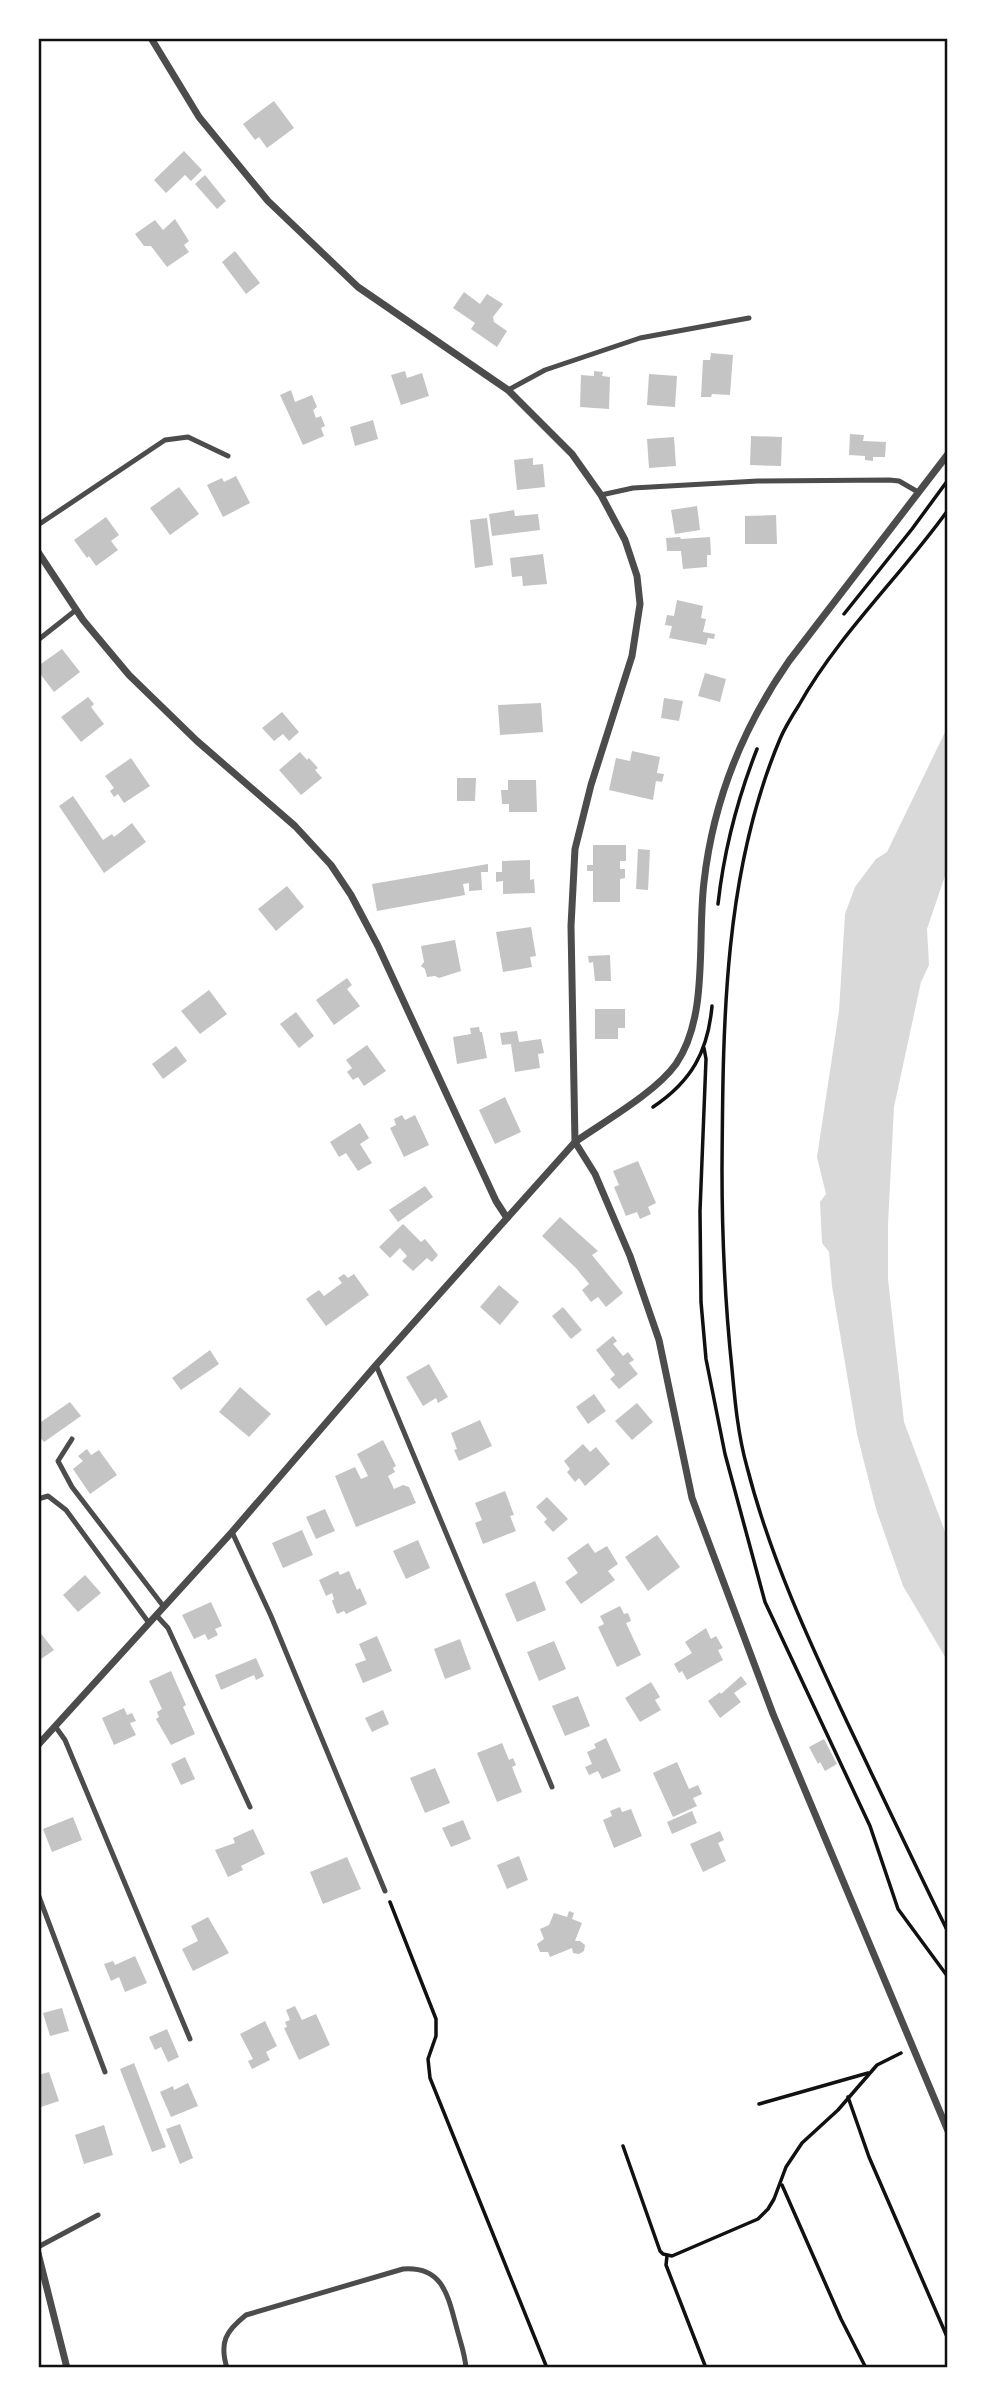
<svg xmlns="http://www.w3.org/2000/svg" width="986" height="2406" font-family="Jost,sans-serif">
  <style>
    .water { fill: #d9d9d9 }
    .building { fill: #c4c4c4 }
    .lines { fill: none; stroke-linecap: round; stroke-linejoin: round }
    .path { stroke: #111; stroke-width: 3.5 }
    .service { stroke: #4c4c4c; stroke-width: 5 }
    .minor { stroke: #4c4c4c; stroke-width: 7 }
    .neatline { fill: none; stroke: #111; stroke-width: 2.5 }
  </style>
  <rect width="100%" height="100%" fill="#fff"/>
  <polygon class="water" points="947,728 947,870 927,929 929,965 921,982 894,1107 888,1224 888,1279 904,1422 947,1537 947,1660 903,1586 876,1509 857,1434 832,1286 829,1252 822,1243 820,1202 826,1194 817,1157 839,1011 845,914 855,887 876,859 887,852"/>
  <g class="building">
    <polygon points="274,101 294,128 267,148 259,137 255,140 243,124"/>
    <polygon points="184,151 202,170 191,181 185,175 166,193 154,180"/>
    <polygon points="205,175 226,201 217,209 195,184"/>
    <polygon points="175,219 189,241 184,245 189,252 167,267 151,246 144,246 135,234 155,220 163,230"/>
    <polygon points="235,251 260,283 246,294 222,262"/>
    <polygon points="464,292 480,304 487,294 503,304 493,317 494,322 507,331 497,347 471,329 475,323 453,308"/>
    <polygon points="711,353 733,355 730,395 712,394 711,397 701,397 703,360 710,360"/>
    <polygon points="405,371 407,378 422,373 429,396 401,405 391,375"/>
    <polygon points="594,371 603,372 602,376 610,377 609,409 580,407 581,375 594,376"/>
    <polygon points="649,374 677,376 675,407 647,405"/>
    <polygon points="291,390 295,402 312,395 317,407 313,410 316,418 321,416 325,426 321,428 324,436 303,445 280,395"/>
    <polygon points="373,420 378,439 355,446 350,427"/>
    <polygon points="850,434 864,435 863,441 886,442 885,457 873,457 873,461 865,460 865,456 849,455"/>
    <polygon points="751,436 782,437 781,466 750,465"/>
    <polygon points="674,437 676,466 649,468 647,439"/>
    <polygon points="533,458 533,465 543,464 545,487 517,490 514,460"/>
    <polygon points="236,476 250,503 223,517 207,485 222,478 224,482"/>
    <polygon points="179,487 199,514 170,535 150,508"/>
    <polygon points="697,506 700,530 675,534 671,510"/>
    <polygon points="514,510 515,516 538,514 540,530 492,536 489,514"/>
    <polygon points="776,515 777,544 745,544 745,516"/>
    <polygon points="106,517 119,535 111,541 118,550 96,566 89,556 87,558 74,540"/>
    <polygon points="487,518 493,565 475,568 470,520"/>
    <polygon points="680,537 681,539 710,537 711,555 707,555 707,567 683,569 681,551 667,551 666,538"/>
    <polygon points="543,554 547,584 523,586 522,576 512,577 510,558"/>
    <polygon points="677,600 703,606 701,618 706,619 703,632 715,634 714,639 708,638 706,645 669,638 672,626 665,625 667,615 674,616"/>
    <polygon points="62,649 80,672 54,692 38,671 38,666"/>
    <polygon points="705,673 726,679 720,702 698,696"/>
    <polygon points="88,697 94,704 91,707 104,724 81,742 61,717"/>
    <polygon points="664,698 683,701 679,721 661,718"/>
    <polygon points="541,703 543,732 500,735 498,705"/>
    <polygon points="282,712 299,732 289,741 283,734 274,741 262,728"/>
    <polygon points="632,751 660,757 657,773 664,774 662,782 656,781 653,800 609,790 616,758 630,761"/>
    <polygon points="300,752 307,760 309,758 318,768 315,770 322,778 301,795 279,770"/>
    <polygon points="131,758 150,786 124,803 118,794 114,797 110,791 114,788 105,776"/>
    <polygon points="457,778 476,778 475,801 457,801"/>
    <polygon points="508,780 536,780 537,812 509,812 509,804 502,804 501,790 508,790"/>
    <polygon points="73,796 103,840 112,834 114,837 132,823 146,842 104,873 59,806"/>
    <polygon points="593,845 626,845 626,861 620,861 620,869 625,869 625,878 620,879 620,902 593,902 593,871 587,871 587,865 593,865"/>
    <polygon points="638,849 650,850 648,890 636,889"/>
    <polygon points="530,860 530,880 534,879 535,893 503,894 503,881 496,882 496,872 502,872 502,861"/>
    <polygon points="488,864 488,872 481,872 482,890 469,891 469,883 463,884 465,895 377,911 372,884"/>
    <polygon points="287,886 304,907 276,931 258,909"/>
    <polygon points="531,927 536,956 530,957 532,967 503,972 496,932"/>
    <polygon points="455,940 461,971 439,978 435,976 427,977 425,969 421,966 424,962 421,946"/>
    <polygon points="610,955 611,981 595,981 593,962 589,963 588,956"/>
    <polygon points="347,978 352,985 347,989 360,1006 334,1025 316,1000"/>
    <polygon points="209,990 227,1014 200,1034 181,1011"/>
    <polygon points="595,1009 625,1009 625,1028 618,1028 618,1039 595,1039"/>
    <polygon points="296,1012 314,1036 299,1048 280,1024"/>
    <polygon points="479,1027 480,1032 482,1032 487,1058 457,1064 453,1037 471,1034 470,1028"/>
    <polygon points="517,1031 519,1042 541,1039 544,1053 538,1054 540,1068 515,1072 511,1044 502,1045 500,1033"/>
    <polygon points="367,1045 386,1071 364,1086 358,1077 353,1080 347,1072 352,1068 346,1060"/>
    <polygon points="176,1046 187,1061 163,1079 152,1064"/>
    <polygon points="505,1097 521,1132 495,1144 479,1110"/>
    <polygon points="402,1115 405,1120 415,1115 429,1145 404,1157 390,1128 396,1125 394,1119"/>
    <polygon points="360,1123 369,1138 360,1144 372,1163 358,1171 346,1153 339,1157 330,1142"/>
    <polygon points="638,1161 656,1203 648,1207 651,1214 640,1219 637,1212 626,1216 614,1187 619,1185 613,1171"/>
    <polygon points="425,1186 433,1197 398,1222 389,1210"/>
    <polygon points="560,1217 598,1251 592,1255 623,1293 606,1307 598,1297 591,1302 582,1290 589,1284 576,1268 542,1236"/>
    <polygon points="403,1224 421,1242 425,1239 438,1255 432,1262 427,1258 413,1271 402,1261 407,1256 400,1248 390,1258 379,1247"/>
    <polygon points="344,1274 348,1278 354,1274 369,1295 326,1326 306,1299 319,1290 324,1296 342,1283 338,1278"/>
    <polygon points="499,1285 519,1302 500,1325 480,1307"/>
    <polygon points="563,1307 582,1330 571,1339 552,1316"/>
    <polygon points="613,1336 617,1341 613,1344 623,1356 628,1352 634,1360 629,1363 638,1374 619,1389 610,1379 615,1375 596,1350"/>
    <polygon points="210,1350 219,1364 181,1390 172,1378"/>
    <polygon points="429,1364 448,1397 438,1403 436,1398 423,1406 406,1377"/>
    <polygon points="240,1387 271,1414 249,1437 219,1412"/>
    <polygon points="594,1394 606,1411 588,1424 576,1407"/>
    <polygon points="70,1402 81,1416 44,1442 38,1435 38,1424"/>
    <polygon points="637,1403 653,1422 632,1440 615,1421"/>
    <polygon points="480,1420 492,1446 459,1461 454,1450 457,1449 451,1433"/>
    <polygon points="383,1440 396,1466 393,1468 395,1472 388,1476 394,1489 403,1485 409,1487 416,1503 356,1527 335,1476 355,1467 361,1479 368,1476 357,1454"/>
    <polygon points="583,1444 590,1452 596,1447 610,1464 585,1486 579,1478 575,1482 567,1472 570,1469 564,1461"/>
    <polygon points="87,1449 91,1455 99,1450 117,1475 90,1494 73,1469 83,1461 78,1456"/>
    <polygon points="505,1491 514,1515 510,1516 516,1531 483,1544 475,1523 482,1520 475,1503"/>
    <polygon points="547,1497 568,1519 553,1532 544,1522 547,1519 536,1507"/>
    <polygon points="325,1509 335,1531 316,1539 306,1517"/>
    <polygon points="302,1530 313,1555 283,1568 272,1543"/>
    <polygon points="657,1535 680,1567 648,1591 625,1557"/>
    <polygon points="418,1540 430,1568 406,1579 393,1551"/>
    <polygon points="588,1543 595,1553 607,1546 618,1564 608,1571 615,1580 581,1604 565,1582 578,1573 567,1558"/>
    <polygon points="338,1571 340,1575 349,1571 357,1590 360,1588 367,1604 346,1614 344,1611 337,1614 332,1601 334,1599 332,1593 326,1596 319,1580"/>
    <polygon points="85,1575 101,1593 78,1612 63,1595"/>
    <polygon points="535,1581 546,1610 517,1622 505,1594"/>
    <polygon points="211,1602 222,1626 215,1629 218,1635 208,1640 205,1634 194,1639 182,1615"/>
    <polygon points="620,1606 624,1614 628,1613 631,1621 626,1623 641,1655 617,1667 598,1627 604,1624 600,1616"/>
    <polygon points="706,1628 711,1639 716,1636 723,1648 718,1650 723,1660 687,1680 682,1671 679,1673 674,1664 692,1653 685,1642"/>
    <polygon points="38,1630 54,1650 38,1661"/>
    <polygon points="377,1636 392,1671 363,1683 355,1664 366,1660 359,1644"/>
    <polygon points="460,1639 471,1669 445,1679 434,1649"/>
    <polygon points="554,1641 566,1669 539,1681 527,1652"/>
    <polygon points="256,1658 264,1676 256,1680 254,1675 221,1690 215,1675"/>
    <polygon points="171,1671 186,1705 183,1707 195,1734 171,1745 156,1719 159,1717 157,1712 162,1709 149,1681"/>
    <polygon points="741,1676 747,1684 734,1693 741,1702 720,1718 708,1701 720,1692 721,1694"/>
    <polygon points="651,1682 660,1697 655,1700 661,1710 640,1722 625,1698"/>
    <polygon points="578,1696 590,1726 565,1736 552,1706"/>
    <polygon points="124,1708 127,1715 132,1713 136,1721 130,1723 136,1735 114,1745 102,1718"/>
    <polygon points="383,1710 389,1724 372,1732 365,1718"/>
    <polygon points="606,1738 621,1771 602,1779 598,1771 589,1775 585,1767 592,1764 587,1752 596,1748 594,1744"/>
    <polygon points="824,1739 837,1764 825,1771 820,1762 818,1764 809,1747"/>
    <polygon points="502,1743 509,1760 513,1758 516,1765 512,1767 522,1792 497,1802 477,1753"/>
    <polygon points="185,1757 195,1779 181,1785 171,1764"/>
    <polygon points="677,1762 689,1789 698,1785 702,1794 693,1798 697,1806 673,1817 653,1773"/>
    <polygon points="435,1768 450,1803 425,1813 410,1778"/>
    <polygon points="620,1807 622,1812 631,1809 642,1836 614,1848 603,1820 612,1816 610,1811"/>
    <polygon points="692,1811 697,1823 672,1834 667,1822"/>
    <polygon points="73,1817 82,1840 52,1852 43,1829"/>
    <polygon points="463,1820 471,1839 451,1847 442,1828"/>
    <polygon points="253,1829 265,1854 241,1866 243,1870 228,1877 215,1850 235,1843 233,1838"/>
    <polygon points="720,1831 724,1840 718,1843 726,1861 703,1872 690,1844"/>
    <polygon points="519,1856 528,1880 507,1889 497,1865"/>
    <polygon points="347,1857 361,1889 323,1904 310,1872"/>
    <polygon points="569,1911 574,1913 572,1919 582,1923 575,1941 580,1941 585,1945 584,1951 579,1954 573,1953 572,1948 550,1957 548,1952 540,1952 537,1944 544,1939 540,1929 549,1925 554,1913 567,1917"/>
    <polygon points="208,1917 229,1953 193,1971 182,1949 198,1941 191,1926"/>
    <polygon points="135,1956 147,1983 125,1992 119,1977 111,1981 104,1964 113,1961 115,1965"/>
    <polygon points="295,2006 302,2020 316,2014 330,2045 299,2060 284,2028 287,2027 285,2022 290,2020 286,2010"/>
    <polygon points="62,2008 69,2031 50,2036 43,2013"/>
    <polygon points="265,2021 277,2046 266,2052 270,2060 252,2069 248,2061 253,2059 240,2034"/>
    <polygon points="167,2029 179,2057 168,2062 161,2047 155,2050 149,2037"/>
    <polygon points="134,2063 166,2147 152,2152 120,2069"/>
    <polygon points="49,2072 59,2101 38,2108 38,2075"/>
    <polygon points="188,2083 198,2106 171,2117 160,2092 173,2086 174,2090"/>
    <polygon points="180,2124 193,2158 180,2164 166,2129"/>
    <polygon points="104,2125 113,2155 84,2164 75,2135"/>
  </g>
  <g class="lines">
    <g class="path">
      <path d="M948,510C900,577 839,634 799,705C792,716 785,727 780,739C723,874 723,1025 722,1170C722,1236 725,1303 732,1369C735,1402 738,1435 747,1467C770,1557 809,1641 848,1724C881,1793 914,1863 948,1932"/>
      <polyline points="844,614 912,529 948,480"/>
      <path d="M718,904C724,850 737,800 757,749"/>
      <polyline points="704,1048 706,1059 700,1211 701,1302 706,1359 725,1454 765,1602 870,1826 898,1909 948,1977"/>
      <path d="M653,1107C692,1081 708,1051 712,1006"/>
      <polyline points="390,1902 436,2019 436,2036 428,2059 430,2078 547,2368"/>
      <polyline points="848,2097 869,2157 948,2339"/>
      <polyline points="759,2104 868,2073"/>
      <polyline points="623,2146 660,2251 663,2254 672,2256 758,2219 768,2209 774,2199 786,2167 802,2143 838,2110 877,2065 901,2053"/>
      <polyline points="782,2185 841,2319 866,2368"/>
      <polyline points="667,2256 666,2265 706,2368"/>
    </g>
    <g class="service">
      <polyline points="508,390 545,370 640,338 749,318"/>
      <polyline points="601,495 633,488 758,481 889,480 899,481 918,492"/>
      <polyline points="38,525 165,440 188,437 228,456"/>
      <polyline points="38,640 76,610"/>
      <polyline points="376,1365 552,1787"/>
      <polyline points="72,1439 58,1461 72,1487 164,1607"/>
      <polyline points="38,1499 48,1496 66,1510 149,1623"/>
      <polyline points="232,1532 271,1616 385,1891"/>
      <polyline points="156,1615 168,1628 250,1807"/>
      <polyline points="55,1726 65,1740 190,2039"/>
      <polyline points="38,1894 105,2072"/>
      <polyline points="38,2247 98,2215"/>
      <path d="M227,2368C219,2342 226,2331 246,2315L403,2269C444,2266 448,2297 457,2329C460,2341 465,2354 466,2368"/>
    </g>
    <g class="minor">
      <path d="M948,454L789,661C743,727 713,802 704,882C697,939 709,1016 676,1064C655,1093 605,1121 575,1142L595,1174L630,1256L659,1340L692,1498L773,1714L948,2131"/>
      <polyline points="38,552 83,620 129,675 197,741 295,826 331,865 351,895 378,946 496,1201 507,1218"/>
      <polyline points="38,1745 232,1532 376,1365 575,1142 571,926 575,849 591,785 632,656 640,604 637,576 625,540 601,495 572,454 508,390 358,287 268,201 199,117 151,38"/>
      <polyline points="38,2253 67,2368"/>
    </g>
  </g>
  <rect width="986" height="2406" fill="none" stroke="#ffffff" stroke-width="80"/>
  <rect x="40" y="40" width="906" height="2326" class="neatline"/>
</svg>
